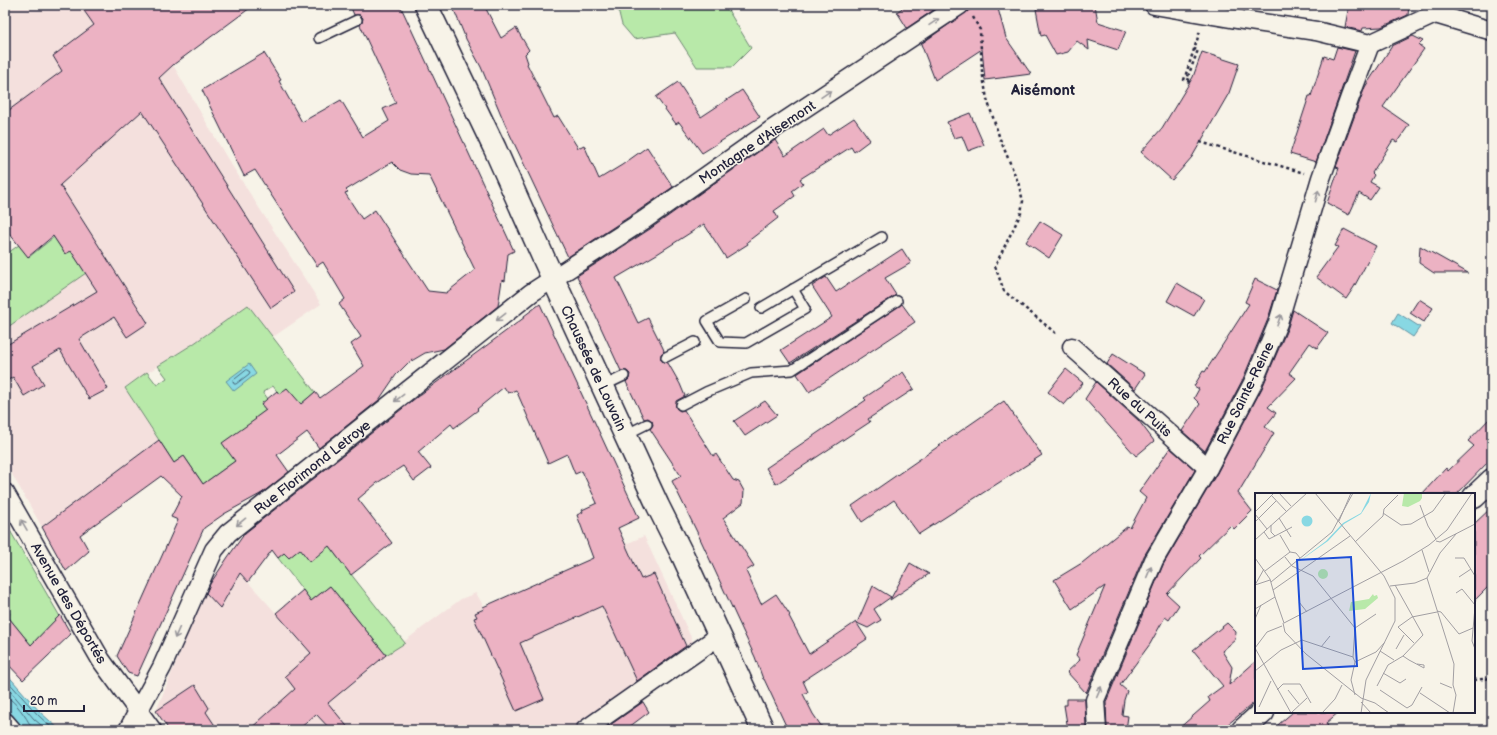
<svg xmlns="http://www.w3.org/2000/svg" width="1497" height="735" font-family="'Balsamiq Sans',sans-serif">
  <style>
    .built { fill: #f4e0dd }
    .green { fill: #b8e9a9; stroke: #6d8672 }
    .water { fill: #88d8e3; stroke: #5f8fa0 }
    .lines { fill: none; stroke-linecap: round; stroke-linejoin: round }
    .shore { stroke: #4b6b7e; stroke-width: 1 }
    .building { fill: #ecb2c3; stroke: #22223b; fill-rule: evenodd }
    .lane-casing { stroke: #22223b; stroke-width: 12 }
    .street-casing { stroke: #22223b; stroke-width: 21 }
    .secondary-casing { stroke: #22223b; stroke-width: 25 }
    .path { stroke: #22223b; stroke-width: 2.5; stroke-dasharray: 3 3; stroke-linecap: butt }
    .lane { stroke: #f7f3e8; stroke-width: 9 }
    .street { stroke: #f7f3e8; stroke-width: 18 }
    .secondary { stroke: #f7f3e8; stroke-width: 22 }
    .oneway { stroke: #97959a }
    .labels { text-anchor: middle; stroke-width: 3; stroke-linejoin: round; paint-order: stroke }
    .street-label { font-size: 14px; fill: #22223b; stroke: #f7f3e8 }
    .neighbourhood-label { font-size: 15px; font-weight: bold; fill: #22223b; stroke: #f7f3e8 }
    .inset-road { fill: none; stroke: #a29fa3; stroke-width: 1 }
    .view { fill: #1d4ed8; fill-opacity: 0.15; stroke: #1d4ed8; stroke-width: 2 }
    .inset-edge { fill: none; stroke: #22223b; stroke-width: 2 }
  </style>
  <rect width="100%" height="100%" fill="#f7f3e8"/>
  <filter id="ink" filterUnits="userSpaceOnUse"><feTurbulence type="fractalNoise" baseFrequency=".025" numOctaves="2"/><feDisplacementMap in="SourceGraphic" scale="8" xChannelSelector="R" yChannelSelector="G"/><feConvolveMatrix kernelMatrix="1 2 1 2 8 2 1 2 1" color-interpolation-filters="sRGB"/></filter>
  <g filter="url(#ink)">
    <g class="built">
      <polygon points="5,5 254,5 173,65 227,158 321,304 273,337 248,306 193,344 125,387 159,440 42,527 5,462 5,329 85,273 65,254 23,190 5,203"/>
      <polygon points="644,536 695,646 577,730 169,730 156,711 205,592 220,607 240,573 276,613 343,691 386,655 461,599 476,593 484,607"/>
    </g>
    <g class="green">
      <polygon points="617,5 725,5 751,48 732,67 697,67 675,33 634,39 622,25"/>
      <polygon points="54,237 65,254 71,251 86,273 5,329 5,255 19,245 29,257"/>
      <polygon points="248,305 315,392 301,404 279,394 273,386 263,392 268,399 261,404 266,410 256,418 261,425 235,461 203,484 184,456 174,463 125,388 147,372 157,385 167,378 158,366 193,344"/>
      <polygon points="5,522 62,620 57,618 31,645 9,618 10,613 5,608"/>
      <polygon points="310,522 405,643 386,655 330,586 311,601 278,558 284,553 289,558"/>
    </g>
    <g class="water">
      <polygon points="1398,313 1420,327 1413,337 1392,323"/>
      <polygon points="249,364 256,374 234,391 226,381"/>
      <polygon points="5,672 40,712 60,730 24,730 5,705"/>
    </g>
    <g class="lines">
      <g class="shore">
        <polygon points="247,370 250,372 249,374 236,384 234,384 233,381"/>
        <polyline points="5,678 38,715 54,730"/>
        <polyline points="5,685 34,719 47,730"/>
        <path d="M5,698C8,698 9,698 11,700C17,704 31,723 32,730"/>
      </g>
    </g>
    <g class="building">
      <polygon points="80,5 254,5 173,65 159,78 294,292 271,308 142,111 60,185 148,323 127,337 114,317 79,339 108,389 89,399 60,350 33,366 44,384 24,396 13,377 5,382 5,346 97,291 71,251 65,254 53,236 28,257 5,228 5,113 62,71 53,56 94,25"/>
      <path d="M350,5H400L514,251L508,254L505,281L502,280L498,306L444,349L425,353L408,363L396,375L379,400L319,448L307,432L277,455L289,472L262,493L224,514L204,528L137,676L128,673L117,656L178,520L171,517L182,496L161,476L80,535L89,551L66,571L42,527L159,440L174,463L184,456L203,484L235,461L222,443L256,419L255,418L266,410L261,404L277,391L279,394L287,388L301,404L315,392L320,398L364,366L351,344L361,337L339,304L345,299L323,262L317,266L255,170L244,176L202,90L264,53L281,80L279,81L302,122L341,100L363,137L389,121L383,109L396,103L360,25L362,23L363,18L360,15H354ZM392,162L400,170L411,174L429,175L475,270L446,293L428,291L375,210L362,219L345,193L348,192L346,190Z"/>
      <polygon points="452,5 484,5 501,38 516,28 529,50 525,54 528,63 527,64 554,118 558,116 578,148 584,145 599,179 622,165 647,147 673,187 638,211 568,257 505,124 481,67 466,39"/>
      <polygon points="906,5 941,5 907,28 897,12"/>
      <polygon points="997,5 1006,38 1031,74 985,80 982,49 935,80 921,44 969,10"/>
      <polygon points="1062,5 1095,5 1098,22 1126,31 1118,50 1088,40 1089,50 1077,41 1068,52 1056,55 1045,35 1041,36 1036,9"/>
      <polygon points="1349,5 1409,5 1408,15 1381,27 1363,28 1362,31 1345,27"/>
      <polygon points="1413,36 1423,41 1419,45 1424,49 1383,107 1409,125 1397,142 1393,140 1372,173 1374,175 1370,182 1379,187 1370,200 1359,193 1349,215 1327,203 1339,168 1336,167 1365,87 1392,46"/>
      <polygon points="1337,47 1355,51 1316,162 1290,154 1309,96 1311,96 1324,56 1333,59"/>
      <polygon points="1202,52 1239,64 1229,93 1192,157 1172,180 1141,152 1162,128 1193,77"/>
      <polygon points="678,82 701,117 742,90 760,117 702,153 679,122 676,124 656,97"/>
      <polygon points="970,113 984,145 968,151 962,136 954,138 947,122"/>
      <polygon points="854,118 870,140 854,152 851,147 800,179 803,183 792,191 795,196 774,211 778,218 747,242 748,244 726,258 704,224 657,254 616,278 638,323 648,318 663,348 664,351 661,354 661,359 663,362 668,363 680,384 685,396 676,401 676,408 680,411 684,410 713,456 716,454 733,480 739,482 744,491 743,503 723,518 754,566 746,571 761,604 776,594 790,615 789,616 809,654 856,622 867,639 803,681 808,692 803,694 813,714 824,730 788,730 764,679 763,679 755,657 697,532 672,481 681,476 650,429 653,425 652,421 648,418 644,419 626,382 629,379 630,374 627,371 621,371 577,276 650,229 775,140 785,156 824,129 828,135"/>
      <polygon points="1040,221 1063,235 1049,258 1026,242"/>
      <polygon points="1344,229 1376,246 1354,287 1346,299 1316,277 1338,247 1335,246"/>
      <polygon points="1420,246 1468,273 1434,273 1419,263"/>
      <polygon points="902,249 911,263 885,278 896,295 790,363 781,350 832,317 812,286 826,277 836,292"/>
      <polygon points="1255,279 1277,290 1268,319 1243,379 1205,451 1182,431 1200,404 1194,398 1199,389 1194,386 1203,371 1205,372 1249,304 1245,302"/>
      <polygon points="1177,283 1204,299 1194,316 1167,301"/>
      <polygon points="1419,299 1433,308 1424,322 1410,313"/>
      <polygon points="540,304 639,518 618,528 641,579 654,574 686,646 637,681 602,606 520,643 544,699 516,711 474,618 477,617 475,613 484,609 483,607 593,558 577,515 583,512 582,510 597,503 582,471 575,474 567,454 548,463 516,390 508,393 504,387 477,409 478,410 454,428 451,424 418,452 431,468 414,481 403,466 377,483 358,499 392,543 351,575 329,546 310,562 300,549 289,558 284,553 278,558 272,550 248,582 240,573 220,608 206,593 210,584 228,557 245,533 417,397 525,317 524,316"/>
      <polygon points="902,304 915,322 809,392 797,374"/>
      <polygon points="1293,310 1328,333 1317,348 1310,343 1289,373 1296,378 1268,407 1276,413 1265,427 1274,433 1238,493 1252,511 1234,529 1231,525 1199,556 1201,558 1167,594 1179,605 1169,620 1165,617 1150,644 1120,685 1127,691 1124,700 1122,715 1128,716 1126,730 1107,730 1106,702 1163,565 1217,473 1262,388 1288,327"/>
      <polygon points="1113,354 1145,374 1135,389 1107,364"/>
      <polygon points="1066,369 1083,383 1064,405 1048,392"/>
      <polygon points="903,372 914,389 868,419 870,422 776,484 766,468 866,400 864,398"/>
      <polygon points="1096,382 1139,421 1154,441 1136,456 1085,399"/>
      <polygon points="765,401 777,415 745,436 734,421"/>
      <polygon points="1004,401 1042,455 919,534 894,500 862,522 852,506"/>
      <polygon points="1492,416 1492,464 1489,461 1457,494 1422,494 1446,468 1448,471 1474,446 1468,441"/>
      <polygon points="1170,448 1195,470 1144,556 1086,693 1067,672 1080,660 1076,655 1105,586 1072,609 1054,580 1082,563 1128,526 1130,528 1146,498 1139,492"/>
      <polygon points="1492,507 1492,583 1474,601 1474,524"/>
      <polygon points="910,563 929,574 890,600"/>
      <polygon points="330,586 386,655 328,703 350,730 331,730 316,714 298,730 249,730 295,689 285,676 311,653 276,613 303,590 311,601"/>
      <polygon points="873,586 891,597 874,609 881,620 868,628 857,623"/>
      <polygon points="5,613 31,645 60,615 71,634 23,680 5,661"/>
      <polygon points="1227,623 1236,632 1235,640 1222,651 1232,667 1229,685 1256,661 1256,701 1221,730 1177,730 1210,701 1208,697 1223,686 1193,650"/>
      <polygon points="195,685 209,708 206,712 218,730 169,730 156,711"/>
      <polygon points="1067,699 1085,699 1086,730 1068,730 1064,705 1067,705"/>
      <polygon points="643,702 649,712 625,730 603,730"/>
      <polygon points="1293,712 1339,712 1326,723 1330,730 1272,730"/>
    </g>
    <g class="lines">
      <g class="lane-casing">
        <g id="lane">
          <polyline points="319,38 357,20"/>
          <polyline points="746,299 707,321 720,342 746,343 805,309 793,289"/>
          <polyline points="761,308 882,237"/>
          <polyline points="666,357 695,342"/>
          <polyline points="603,386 624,376"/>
          <polyline points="681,405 706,392 751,373 792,370 897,301"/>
          <polyline points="625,435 647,424"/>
        </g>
      </g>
      <g class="street-casing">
        <g id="street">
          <polyline points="1154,5 1242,20 1316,31 1370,44 1435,14 1492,31"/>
          <polyline points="1072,347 1208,468"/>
          <polyline points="5,493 101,660 152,730"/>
          <polyline points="5,722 12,730"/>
          <polyline points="128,730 162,667 214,550 228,533 531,293 644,220 770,131 960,5"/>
          <polyline points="585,730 719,636"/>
          <polyline points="1097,730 1095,700 1154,560 1208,468 1253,383 1278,323 1321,178 1350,97 1370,44"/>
        </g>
      </g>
      <g class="secondary-casing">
        <g id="secondary">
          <polyline points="426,5 495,149 544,259 658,506 683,556 763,730"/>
          <polyline points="1474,497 1492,480"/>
          <polyline points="1243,730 1263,712"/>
        </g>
      </g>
      <g class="path">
        <polyline points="973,17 980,30 982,71 987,99 1000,139 1018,182 1023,201 1021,213 995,266 1004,291 1058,335"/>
        <polyline points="1190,80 1187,79 1198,50 1194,49"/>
        <polyline points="1190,82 1184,80 1200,31"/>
        <polyline points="1200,142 1304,173"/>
        <polyline points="1474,680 1492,678"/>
      </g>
      <use href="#lane" class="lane"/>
      <use href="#street" class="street"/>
      <use href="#secondary" class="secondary"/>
    </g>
    <defs><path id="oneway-shaft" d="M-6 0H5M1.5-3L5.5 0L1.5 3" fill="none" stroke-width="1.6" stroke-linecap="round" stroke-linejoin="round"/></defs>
    <g class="oneway">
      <use href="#oneway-shaft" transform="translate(934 22) rotate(-34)"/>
      <use href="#oneway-shaft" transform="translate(826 94) rotate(-34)"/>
      <use href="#oneway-shaft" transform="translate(1317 196) rotate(-75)"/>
      <use href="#oneway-shaft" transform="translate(501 317) rotate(142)"/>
      <use href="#oneway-shaft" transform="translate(1279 320) rotate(-71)"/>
      <use href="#oneway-shaft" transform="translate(399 398) rotate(142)"/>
      <use href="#oneway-shaft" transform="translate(241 522) rotate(141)"/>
      <use href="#oneway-shaft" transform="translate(24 525) rotate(-120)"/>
      <use href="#oneway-shaft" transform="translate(1149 572) rotate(-67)"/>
      <use href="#oneway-shaft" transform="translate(177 633) rotate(114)"/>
      <use href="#oneway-shaft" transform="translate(1099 692) rotate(-67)"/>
    </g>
  </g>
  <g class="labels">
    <g class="street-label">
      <text transform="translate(757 142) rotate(-34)" y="5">Montagne d'Aisemont</text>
      <text transform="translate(594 368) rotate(65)" y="5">Chaussée de Louvain</text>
      <text transform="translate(1245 393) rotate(-64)" y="5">Rue Sainte-Reine</text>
      <text transform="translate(1140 407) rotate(42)" y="5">Rue du Puits</text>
      <text transform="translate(312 467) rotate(-38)" y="5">Rue Florimond Letroye</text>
      <text transform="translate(69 603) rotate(60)" y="5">Avenue des Déportés</text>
    </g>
    <g class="neighbourhood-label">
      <text x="1043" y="95">Aisémont</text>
    </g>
  </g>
  <g transform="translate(1255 493)">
    <rect width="220" height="220" fill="#f7f3e8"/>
    <path d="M149,0H167V5L165,8L153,14L147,13ZM63 81a5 5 0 1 1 10 0a5 5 0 1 1-10 0ZM118,101L119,103L122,102L123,105L110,116L94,118L96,109L114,106Z" fill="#b8e9a9"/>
    <path d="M116,0L114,9L106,21L89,31L73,48L39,72L71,48L88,30L106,20ZM46.5 28a5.5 5.5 0 1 1 11 0a5.5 5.5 0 1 1-11 0Z" fill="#88d8e3"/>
    <path class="inset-road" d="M24,0L36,13M60,0L129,83L140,105V128L111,187L106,220M17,3L31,18M165,12L173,33L181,46M0,19L19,0M128,20L146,32L156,31L178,18L191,0M0,21L12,36M24,25L36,44M84,28L96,0M0,29L21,8M9,39L14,46L20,43L16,39V32M25,42L35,59M20,43L37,34M0,47L52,0M181,48L185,49L220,31M100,49L128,23L129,16L143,2M167,57L174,79M35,59L41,60L45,65M30,64L37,73L58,83L100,135L98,164L100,169L96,187L100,202M0,65L15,86L20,104M200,65H209L220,83M10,78L35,59M204,84L216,76M16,89L77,39L98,0M0,92L9,76M0,92L15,87M135,93L160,90L172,85M18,97L95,43M201,100L207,96L220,112M44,109L52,119M220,114L217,148L220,156M0,116L20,104L29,130L148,68L174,52L192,37L217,0M182,118L186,119L204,141L218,135M0,126L6,112M28,130L30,139L51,161L106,205M100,135L121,121M159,150L143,134L157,124L182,119M66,154L75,143M0,155L36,220M0,155L12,139L27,133M141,156L149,142M125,158L139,167M148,163L154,167L169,175V172L162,171M100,169L121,159L130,149M0,178L26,157L47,147L98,164M128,180L145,190L151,186M185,190L197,195M122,193L133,172L148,163L168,142L140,92M22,197L28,191H45L56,210M33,197L44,211M125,197L152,215L157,212L167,194M165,200L195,220M106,205L120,210L134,220M106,209L116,220M4,214L16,188M36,220L52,205M67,220L80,206L87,192M198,220L201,202L198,192L199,171L172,85L185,60L201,41"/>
    <path class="view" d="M96,64L102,173L48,176L42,67Z"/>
    <rect width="220" height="220" class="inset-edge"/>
  </g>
  <rect width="1497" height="735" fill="none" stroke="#f7f3e8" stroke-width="20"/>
  <rect x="10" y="10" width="1477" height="715" fill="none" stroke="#22223b" stroke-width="1.5" filter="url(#ink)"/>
  <path d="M24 705v6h60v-6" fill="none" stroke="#22223b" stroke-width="2"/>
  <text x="30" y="705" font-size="12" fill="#22223b" stroke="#f7f3e8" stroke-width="3" paint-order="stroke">20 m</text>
</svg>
